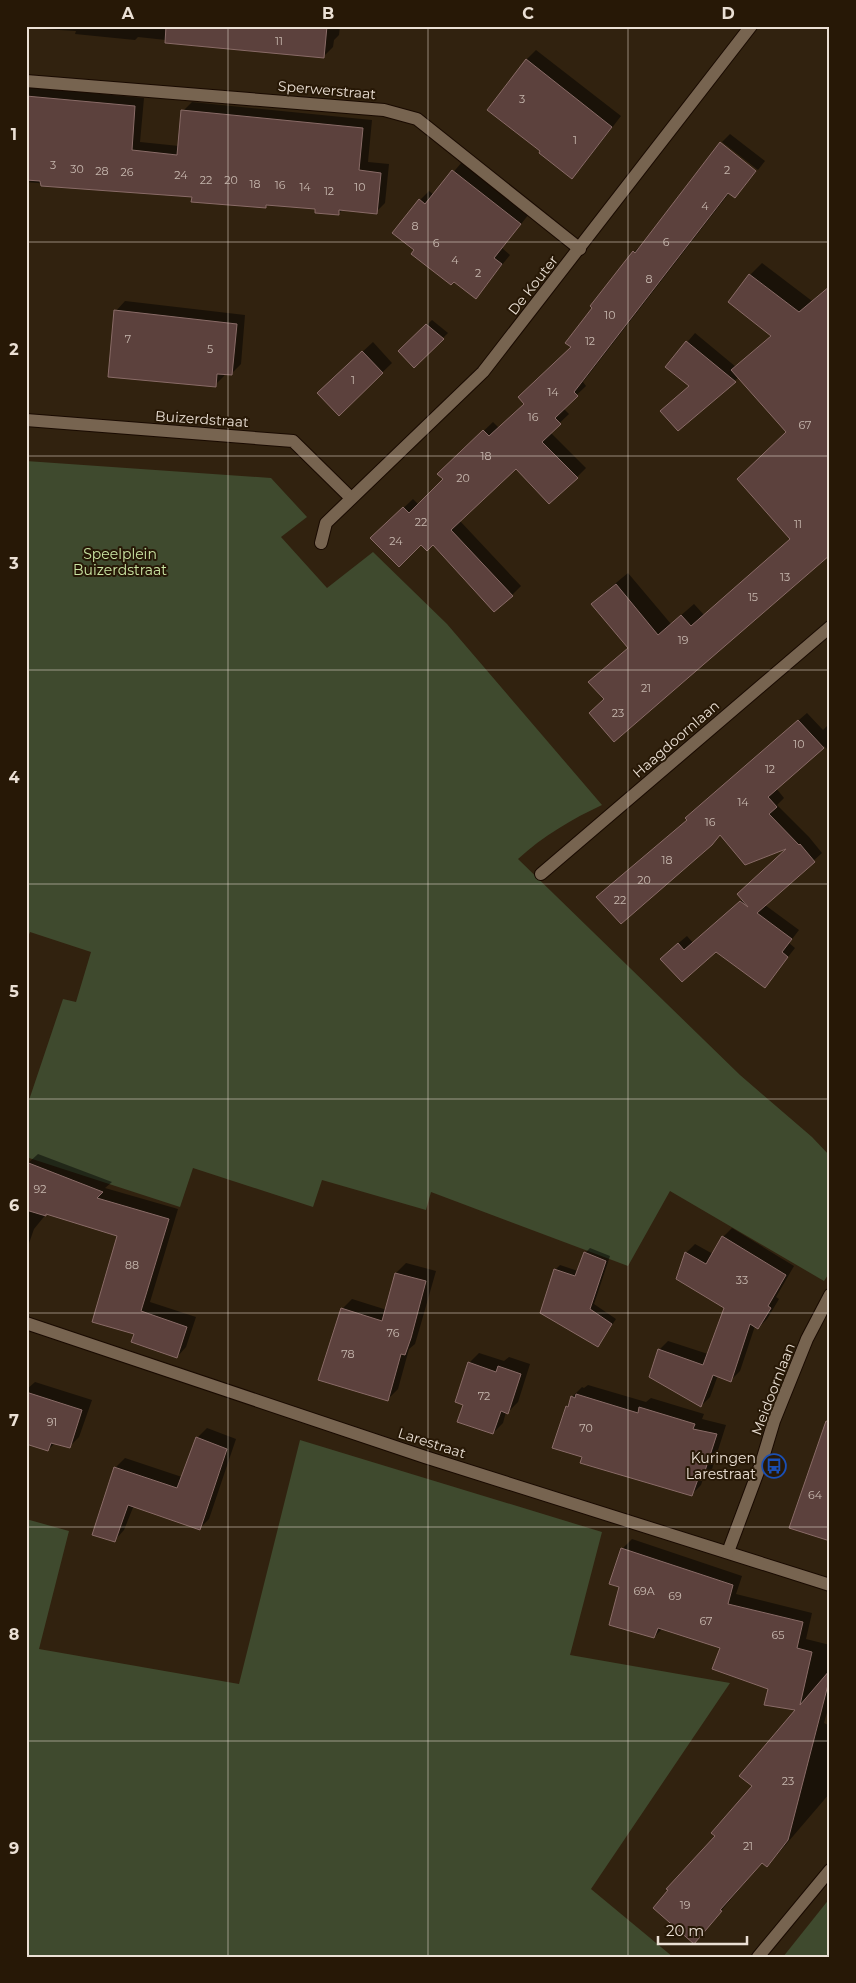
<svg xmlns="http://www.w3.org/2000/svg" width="856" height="1983" font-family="Montserrat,sans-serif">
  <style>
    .green { fill: #3f4a2e }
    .shadow { fill: #0007 }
    .building { fill: #5c413d; stroke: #896b67 }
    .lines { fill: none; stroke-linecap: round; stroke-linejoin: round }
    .street-casing { stroke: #190a00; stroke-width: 14 }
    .street { stroke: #776450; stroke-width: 12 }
    .grid { fill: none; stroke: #ebe0d5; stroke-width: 1; stroke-opacity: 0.55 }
    .labels { text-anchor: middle; stroke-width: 4; stroke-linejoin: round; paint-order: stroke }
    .number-label { font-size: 11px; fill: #c7b8af }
    .street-label { font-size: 14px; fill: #ebe0d5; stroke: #271806 }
    .park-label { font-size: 14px; fill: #cbe6a4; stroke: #271806 }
    .poi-label { font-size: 14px; fill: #ebe0d5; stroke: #271806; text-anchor: end }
    .neatline { fill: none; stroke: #ebe0d5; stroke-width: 2 }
    .grid-label { font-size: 16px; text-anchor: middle; font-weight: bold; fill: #ebe0d5 }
  </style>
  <rect width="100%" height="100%" fill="#31220f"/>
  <g class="green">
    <path d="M26,461L271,478L307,517L281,537L327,588L373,552L447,624L602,805C572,819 543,836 518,859L740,1075L812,1137L830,1156V1272L824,1281L670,1191L628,1266L431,1192L426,1210L322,1180L313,1207L193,1168L180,1207L26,1157V1109L63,999L76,1002L91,952L30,932L26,942Z"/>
    <polygon points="300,1440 602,1532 570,1655 730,1683 591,1889 673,1957 26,1957 26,1519 69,1531 39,1649 239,1684"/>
    <polygon points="830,1898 830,1957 783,1957"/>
  </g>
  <g class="shadow">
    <polygon points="26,26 340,26 339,35 334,40 333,47 323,57 138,37 135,40 75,34 76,31 26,28"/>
    <polygon points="536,50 621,116 581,168 572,177 526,60"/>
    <polygon points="26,87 144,98 140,142 179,146 183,111 192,102 372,120 368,162 389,164 385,203 376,212 344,209 338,214 316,208 269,204 265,207 193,196 26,182"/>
    <polygon points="730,134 765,161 758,170 722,142"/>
    <polygon points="720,144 756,172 735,197 730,192 583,382 586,386 563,408 569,414 550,432 586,468 577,477 516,467 460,521 521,586 512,595 433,544 372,538 413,499 419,505 444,479 439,474 493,422 499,428 525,403 572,347 634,252 643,243"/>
    <polygon points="462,162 529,214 502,248 510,255 476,297 420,200 429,191 434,195"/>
    <polygon points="762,263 812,301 830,286 830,553 605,698 602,671 629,647 593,604 605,592 628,573 671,624 694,604 704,615 791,539 787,431 739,377 678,430 690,386 667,366 695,333 736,367 772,335 730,302 750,275"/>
    <polygon points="125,301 245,315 241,364 231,374 225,373 224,376 215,385 116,311"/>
    <polygon points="432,320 448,333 414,366 400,351"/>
    <polygon points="373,342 392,363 339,414 329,383"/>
    <polygon points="807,713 823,730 830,723 830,752 824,746 776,788 784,798 777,805 809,837 822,853 765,905 799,930 789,943 795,948 765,986 716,950 669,951 687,936 693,943 743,899 790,846 721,834 688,819 695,810"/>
    <polygon points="38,1154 112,1182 105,1188 178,1209 150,1302 196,1317 186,1347 177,1357 135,1333 118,1236 47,1213 34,1229 26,1252 26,1165"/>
    <polygon points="732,1228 794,1266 776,1297 779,1299 767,1319 758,1328 755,1326 740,1371 731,1380 718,1375 710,1397 701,1406 659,1350 668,1341 708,1354 725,1308 686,1253 695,1244 713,1254 723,1237"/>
    <polygon points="590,1248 610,1256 594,1304 616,1319 598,1346 555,1270 560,1265 578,1271 585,1253"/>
    <polygon points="406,1263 436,1271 420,1327 415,1344 409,1349 398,1389 388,1399 342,1309 352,1299 387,1310 396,1273"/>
    <polygon points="479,1353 504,1361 509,1357 530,1364 518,1402 508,1412 506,1412 503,1423 493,1433 465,1404 469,1363"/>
    <polygon points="35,1382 92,1400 79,1437 69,1447 55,1443 48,1450 26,1443 26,1390"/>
    <polygon points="588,1385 646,1402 651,1398 704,1414 702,1419 726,1425 712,1469 704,1476 701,1485 691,1495 584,1456 567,1407 572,1397 582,1387 584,1388"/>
    <polygon points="207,1428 236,1439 209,1519 200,1528 134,1505 124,1530 115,1540 94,1534 116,1467 125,1458 182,1477 197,1438"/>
    <polygon points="632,1539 742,1576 736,1594 812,1613 806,1639 830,1645 830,1702 824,1723 830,1726 830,1793 776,1856 767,1865 763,1861 694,1943 670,1890 716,1836 754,1786 797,1710 721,1647 663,1628 654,1637 621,1586 622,1549"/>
  </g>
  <g class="building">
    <polygon points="166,26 327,26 324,58 165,43"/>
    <polygon points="526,59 612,127 572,179 539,153 540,151 487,110"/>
    <polygon points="26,96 135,106 132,150 177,155 181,110 363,128 359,170 381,173 377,214 339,210 339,215 315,213 315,209 266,205 266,208 191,202 192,197 41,186 40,181 26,180"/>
    <polygon points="720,142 756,171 735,198 728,193 574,392 578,396 555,418 561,424 542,442 578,478 549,504 516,469 451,530 513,596 494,612 433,545 427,551 421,545 399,567 370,538 403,507 409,513 443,479 437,474 483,430 489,436 524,404 518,397 571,347 565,343 592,308 590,306 633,251 635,253"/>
    <polygon points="452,170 521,224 494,258 502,264 476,299 454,282 451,285 411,254 414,250 392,233 419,199 425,204"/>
    <polygon points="749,274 799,312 830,286 830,555 614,742 589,713 604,699 588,682 628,648 591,604 616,584 658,635 681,615 691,626 790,539 737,479 786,432 731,370 771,336 728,302"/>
    <polygon points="114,310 237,324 232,375 217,374 216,387 108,377"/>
    <polygon points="426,324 444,339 414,368 398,351"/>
    <polygon points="686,341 736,382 678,431 660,411 689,386 665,367"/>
    <polygon points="362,351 383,373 339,416 317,393"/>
    <polygon points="798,720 824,748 768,797 777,807 769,814 799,845 800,844 815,862 757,913 792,939 782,952 788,957 765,988 716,952 682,982 660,959 678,943 684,950 740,901 748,907 737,894 786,849 745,865 720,835 712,845 621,924 596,897 687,820 685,818"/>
    <polygon points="26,1162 103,1192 97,1198 169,1219 141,1311 187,1327 177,1358 131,1342 134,1334 92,1322 117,1236 46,1214 46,1216 26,1210"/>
    <polygon points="722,1236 786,1275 768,1306 771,1308 758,1329 750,1324 731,1382 713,1375 701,1407 649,1377 658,1349 703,1365 724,1308 676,1279 685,1252 706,1264"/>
    <polygon points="584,1252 606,1261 590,1309 612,1324 598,1347 540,1313 554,1269 575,1276"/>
    <polygon points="395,1273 426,1281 411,1338 405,1355 401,1354 388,1401 318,1380 341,1308 382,1321"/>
    <polygon points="468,1362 496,1372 498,1366 521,1374 508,1414 501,1411 493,1434 457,1422 463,1405 455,1402"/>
    <polygon points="26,1392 82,1410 70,1448 51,1443 48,1451 26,1444"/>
    <polygon points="576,1394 638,1413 639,1407 695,1424 693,1429 717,1434 702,1480 698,1479 692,1496 580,1463 582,1457 552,1448 566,1406 568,1407 571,1396 575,1398"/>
    <polygon points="826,1421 830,1422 830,1541 789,1528"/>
    <polygon points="196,1437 227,1449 200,1530 128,1505 115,1542 92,1535 114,1467 177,1488"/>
    <polygon points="621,1548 733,1585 728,1604 803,1622 797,1648 812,1652 800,1705 830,1670 830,1677 788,1840 767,1867 762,1863 720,1910 722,1911 694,1944 653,1908 668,1890 666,1889 715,1836 711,1833 752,1786 739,1776 795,1710 764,1705 768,1689 712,1669 720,1648 658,1628 654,1638 609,1625 619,1587 609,1584"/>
  </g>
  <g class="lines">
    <g class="street-casing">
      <g id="street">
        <polyline points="26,81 384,110 417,119 580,249"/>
        <polyline points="26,420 293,441 351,498"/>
        <polyline points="321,543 326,523 483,372 751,26"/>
        <polyline points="541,874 830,627"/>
        <polyline points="26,1323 425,1457 830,1585"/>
        <polyline points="728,1552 762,1461 774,1421 807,1339 830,1295"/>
        <polyline points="758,1957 830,1870"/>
      </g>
    </g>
    <use href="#street" class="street"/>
  </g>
  <path class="grid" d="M228,26V1957M428,26V1957M628,26V1957M26,242H830M26,456H830M26,670H830M26,884H830M26,1099H830M26,1313H830M26,1527H830M26,1741H830"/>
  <defs>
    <g id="bus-ring" transform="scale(1.25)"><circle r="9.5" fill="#271806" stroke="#1a4fb4" stroke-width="1.5"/><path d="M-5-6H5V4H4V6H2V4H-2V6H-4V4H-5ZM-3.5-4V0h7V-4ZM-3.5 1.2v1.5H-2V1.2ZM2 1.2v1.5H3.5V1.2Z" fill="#1a4fb4"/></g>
  </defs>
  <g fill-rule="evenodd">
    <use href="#bus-ring" x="774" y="1466"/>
  </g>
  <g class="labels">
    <g class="number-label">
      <text x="279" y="45">11</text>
      <text x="522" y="103">3</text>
      <text x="575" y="144">1</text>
      <text x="53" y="169">3</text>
      <text x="77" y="173">30</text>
      <text x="727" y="174">2</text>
      <text x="102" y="175">28</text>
      <text x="127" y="176">26</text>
      <text x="181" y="179">24</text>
      <text x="206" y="184">22</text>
      <text x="231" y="184">20</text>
      <text x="255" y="188">18</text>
      <text x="280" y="189">16</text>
      <text x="305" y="191">14</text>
      <text x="360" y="191">10</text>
      <text x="329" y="195">12</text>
      <text x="705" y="210">4</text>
      <text x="415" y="230">8</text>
      <text x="666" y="246">6</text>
      <text x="436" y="247">6</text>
      <text x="455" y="264">4</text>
      <text x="478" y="277">2</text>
      <text x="649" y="283">8</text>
      <text x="610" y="319">10</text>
      <text x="128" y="343">7</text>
      <text x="590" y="345">12</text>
      <text x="210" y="353">5</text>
      <text x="353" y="384">1</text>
      <text x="553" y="396">14</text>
      <text x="533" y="421">16</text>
      <text x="805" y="429">67</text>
      <text x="486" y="460">18</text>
      <text x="463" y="482">20</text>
      <text x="421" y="526">22</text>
      <text x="798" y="528">11</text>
      <text x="396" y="545">24</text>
      <text x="785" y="581">13</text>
      <text x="753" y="601">15</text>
      <text x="683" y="644">19</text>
      <text x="646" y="692">21</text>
      <text x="618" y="717">23</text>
      <text x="799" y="748">10</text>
      <text x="770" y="773">12</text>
      <text x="743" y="806">14</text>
      <text x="710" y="826">16</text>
      <text x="667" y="864">18</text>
      <text x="644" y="884">20</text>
      <text x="620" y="904">22</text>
      <text x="40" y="1193">92</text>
      <text x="132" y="1269">88</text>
      <text x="742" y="1284">33</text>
      <text x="393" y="1337">76</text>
      <text x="348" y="1358">78</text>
      <text x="484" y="1400">72</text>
      <text x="52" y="1426">91</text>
      <text x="586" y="1432">70</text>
      <text x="815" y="1499">64</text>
      <text x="644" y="1595">69A</text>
      <text x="675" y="1600">69</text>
      <text x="706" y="1625">67</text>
      <text x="778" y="1639">65</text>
      <text x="788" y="1785">23</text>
      <text x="748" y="1850">21</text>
      <text x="685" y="1909">19</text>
    </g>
    <g class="street-label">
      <text transform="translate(327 90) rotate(5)" y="5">Sperwerstraat</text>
      <text transform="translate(533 285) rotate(-52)" y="5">De Kouter</text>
      <text transform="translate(202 419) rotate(4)" y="5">Buizerdstraat</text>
      <text transform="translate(676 739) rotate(-41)" y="5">Haagdoornlaan</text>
      <text transform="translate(773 1389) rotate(-69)" y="5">Meidoornlaan</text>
      <text transform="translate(432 1443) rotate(18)" y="5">Larestraat</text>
    </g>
    <g class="park-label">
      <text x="120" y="559">Speelplein<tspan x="120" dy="16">Buizerdstraat</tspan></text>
    </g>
    <g class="poi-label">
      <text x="756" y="1463">Kuringen<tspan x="756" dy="16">Larestraat</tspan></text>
    </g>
  </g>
  <rect width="856" height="1983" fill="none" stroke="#271806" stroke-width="55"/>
  <path d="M658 1936v8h89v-8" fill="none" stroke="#ebe0d5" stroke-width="2.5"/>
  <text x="666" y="1936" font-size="15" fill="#ebe0d5" stroke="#271806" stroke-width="4" paint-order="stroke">20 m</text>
  <rect x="28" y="28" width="800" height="1928" class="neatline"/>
  <g class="grid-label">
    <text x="128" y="19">A</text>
    <text x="328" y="19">B</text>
    <text x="528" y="19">C</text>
    <text x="728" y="19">D</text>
    <text x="14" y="140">1</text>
    <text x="14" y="355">2</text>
    <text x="14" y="569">3</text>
    <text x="14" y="783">4</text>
    <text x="14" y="997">5</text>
    <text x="14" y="1211">6</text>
    <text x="14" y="1426">7</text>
    <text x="14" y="1640">8</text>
    <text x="14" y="1854">9</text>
  </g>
</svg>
